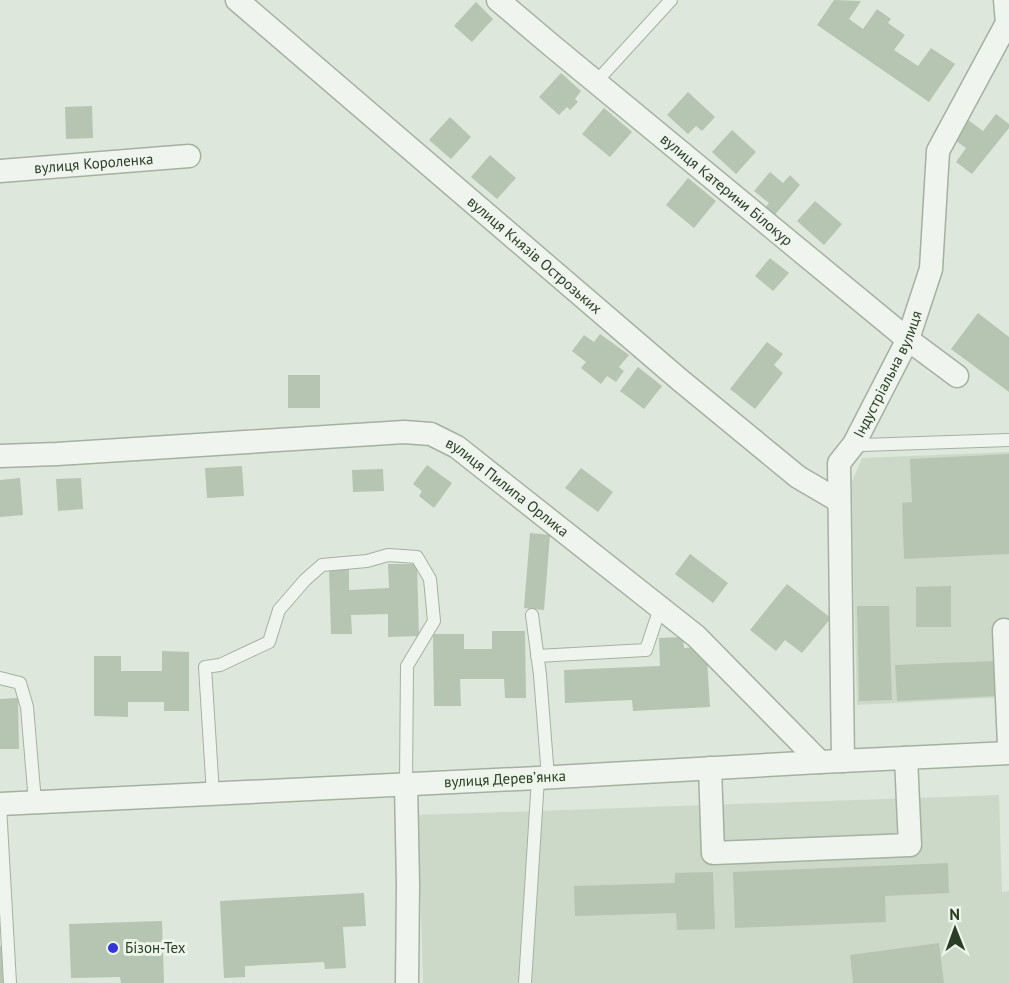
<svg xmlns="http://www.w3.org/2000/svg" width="1009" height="983" font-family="'PT Sans',sans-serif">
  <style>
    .built { fill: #ccd9c9 }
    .building { fill: #b6c4b2 }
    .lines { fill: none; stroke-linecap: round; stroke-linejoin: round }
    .lane-casing { stroke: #a4b1a0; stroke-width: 14 }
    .street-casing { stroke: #a4b1a0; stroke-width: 25 }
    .lane { stroke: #eff5ee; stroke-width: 12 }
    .street { stroke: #eff5ee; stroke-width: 22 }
    .poi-dot { fill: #3434d8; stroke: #edf5ea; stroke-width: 2 }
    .labels { text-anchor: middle; stroke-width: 6; stroke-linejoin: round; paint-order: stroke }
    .street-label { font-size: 15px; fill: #293e24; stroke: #edf5ea }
    .poi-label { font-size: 15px; fill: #293e24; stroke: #edf5ea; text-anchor: start }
  </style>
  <rect width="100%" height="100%" fill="#dee7db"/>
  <g class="built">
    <polygon points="1009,452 1009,697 857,705 853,557 852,482 862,458"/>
    <polygon points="999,795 1002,892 1009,891 1009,983 423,983 418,815"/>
  </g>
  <g class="building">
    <polygon points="834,0 861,1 849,19 863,29 877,9 891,19 888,23 905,35 894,50 918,66 931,48 955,64 929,102 817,25"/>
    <polygon points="476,2 493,19 472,42 454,26"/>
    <polygon points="561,73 581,91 575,99 578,102 570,110 567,107 559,115 539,97"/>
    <polygon points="688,92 715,117 702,131 696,126 688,134 667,115"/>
    <polygon points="92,106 93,138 66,139 65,107"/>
    <polygon points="604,108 632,132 610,157 582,134"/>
    <polygon points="996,114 1009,124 1009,128 972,174 956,162 966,148 955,140 968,120 983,131"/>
    <polygon points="450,117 471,137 451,159 429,140"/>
    <polygon points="732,130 756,152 736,174 712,152"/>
    <polygon points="490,155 516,178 497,199 471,177"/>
    <polygon points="770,172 783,183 790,175 800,185 773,217 764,209 769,203 754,191"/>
    <polygon points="688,178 716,201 694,228 666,205"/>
    <polygon points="815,201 842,224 824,245 797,221"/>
    <polygon points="770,258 789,273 773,291 755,276"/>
    <polygon points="978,313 1009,337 1009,392 951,349"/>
    <polygon points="600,334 629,355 619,367 624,371 616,382 607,376 601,384 581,368 586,362 572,351 584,335 594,342"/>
    <polygon points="767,342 783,354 774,365 783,373 755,409 730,389"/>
    <polygon points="638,367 662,386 644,409 620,391"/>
    <rect x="288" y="375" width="32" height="33"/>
    <polygon points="1009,454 1009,554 904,559 902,503 912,502 910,459"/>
    <polygon points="427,465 452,483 434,508 419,496 422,491 413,484"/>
    <polygon points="242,466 244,496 207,498 205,468"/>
    <polygon points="581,468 613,492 598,512 565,488"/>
    <polygon points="383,469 384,491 353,492 352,470"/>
    <polygon points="20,478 23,515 0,517 0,480"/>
    <polygon points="81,478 83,509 58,511 56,479"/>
    <polygon points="530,533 550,535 544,610 524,608"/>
    <polygon points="690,554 728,583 713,603 675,574"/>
    <polygon points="388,564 417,564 419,636 388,637 388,614 351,615 352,634 331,634 329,569 349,569 349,590 389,588"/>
    <polygon points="787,584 831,618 802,653 785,640 776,651 750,630"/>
    <polygon points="951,586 951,627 916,627 916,587"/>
    <polygon points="857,606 889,606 892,700 859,701"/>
    <polygon points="492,631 525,631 526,698 505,698 504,679 460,679 461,706 434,706 433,634 464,634 464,649 492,649"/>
    <polygon points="683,637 684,648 700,647 707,659 710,707 633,711 632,700 565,703 564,670 660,666 659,638"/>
    <polygon points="162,651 189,652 189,711 164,711 164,702 128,702 128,717 94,716 94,656 121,656 121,671 162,671"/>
    <polygon points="994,661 995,696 897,701 895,665"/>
    <polygon points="18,698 19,749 0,749 0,699"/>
    <polygon points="948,863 949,893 885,896 886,922 735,928 733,872"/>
    <polygon points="713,872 715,929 677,930 676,913 575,916 574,886 675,883 675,873"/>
    <polygon points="364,893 366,926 343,927 346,968 325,969 324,962 245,966 245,977 224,978 220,901"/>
    <polygon points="162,921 164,983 121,983 120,977 71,978 69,924"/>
    <polygon points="939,943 944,983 853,983 850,955"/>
    <polygon points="0,946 2,946 3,983 0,983"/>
  </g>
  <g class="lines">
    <g class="lane-casing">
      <g id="lane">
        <polyline points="596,82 671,0"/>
        <polyline points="852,449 862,445 1009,440"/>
        <polyline points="532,615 540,675 548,777"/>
        <polyline points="537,656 646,650 660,608"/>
        <polyline points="0,678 20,683 27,707 35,802"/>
        <polyline points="213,794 205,667 220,665 269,642 279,610 305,580 322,565 367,561 388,555 417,557 430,579 434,621 407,666 406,784"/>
        <polyline points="0,806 10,983"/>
        <polyline points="525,983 538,778"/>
      </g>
    </g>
    <g class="street-casing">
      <g id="street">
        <path id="s1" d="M237,0L680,380L798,477L839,501"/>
        <path id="s2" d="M498,0L551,45L906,338L957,376"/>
        <path id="s3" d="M0,171L189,156"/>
        <path id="s4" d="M0,456L57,454L404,432L431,434L457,447L696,636L820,762"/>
        <polyline points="1004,630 1009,745"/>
        <path id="s5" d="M843,761L839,463L854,444L908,339L931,269L938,151L1007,23L1005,0"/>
        <polyline points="710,768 713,853 910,845 906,758"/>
        <polyline points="406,784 408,885 407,983"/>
        <polyline points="0,804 538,778 820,762 1009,753"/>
      </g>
    </g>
    <use href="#lane" class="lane"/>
    <use href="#street" class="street"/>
  </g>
  <circle class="poi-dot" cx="113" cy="948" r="6"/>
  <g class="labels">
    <g class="street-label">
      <text dy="5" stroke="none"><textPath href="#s3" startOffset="94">вулиця Короленка</textPath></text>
      <text dy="5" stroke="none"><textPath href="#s2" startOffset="297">вулиця Катерини Білокур</textPath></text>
      <text dy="5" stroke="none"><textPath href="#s1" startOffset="392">вулиця Князів Острозьких</textPath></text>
      <text dy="5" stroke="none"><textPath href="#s5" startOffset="400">Індустріальна вулиця</textPath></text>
      <text dy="5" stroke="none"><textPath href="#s4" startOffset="525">вулиця Пилипа Орлика</textPath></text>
      <text transform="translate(505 779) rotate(-3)" y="5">вулиця Деревʼянка</text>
    </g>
    <g class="poi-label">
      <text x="125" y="953">Бізон-Тех</text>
    </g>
  </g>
  <g transform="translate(955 929) rotate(359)" stroke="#edf5ea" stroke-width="4.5" paint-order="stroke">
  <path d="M0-4.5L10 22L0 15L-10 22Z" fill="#293e24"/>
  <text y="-9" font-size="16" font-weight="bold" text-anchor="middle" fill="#293e24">N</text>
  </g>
</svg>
